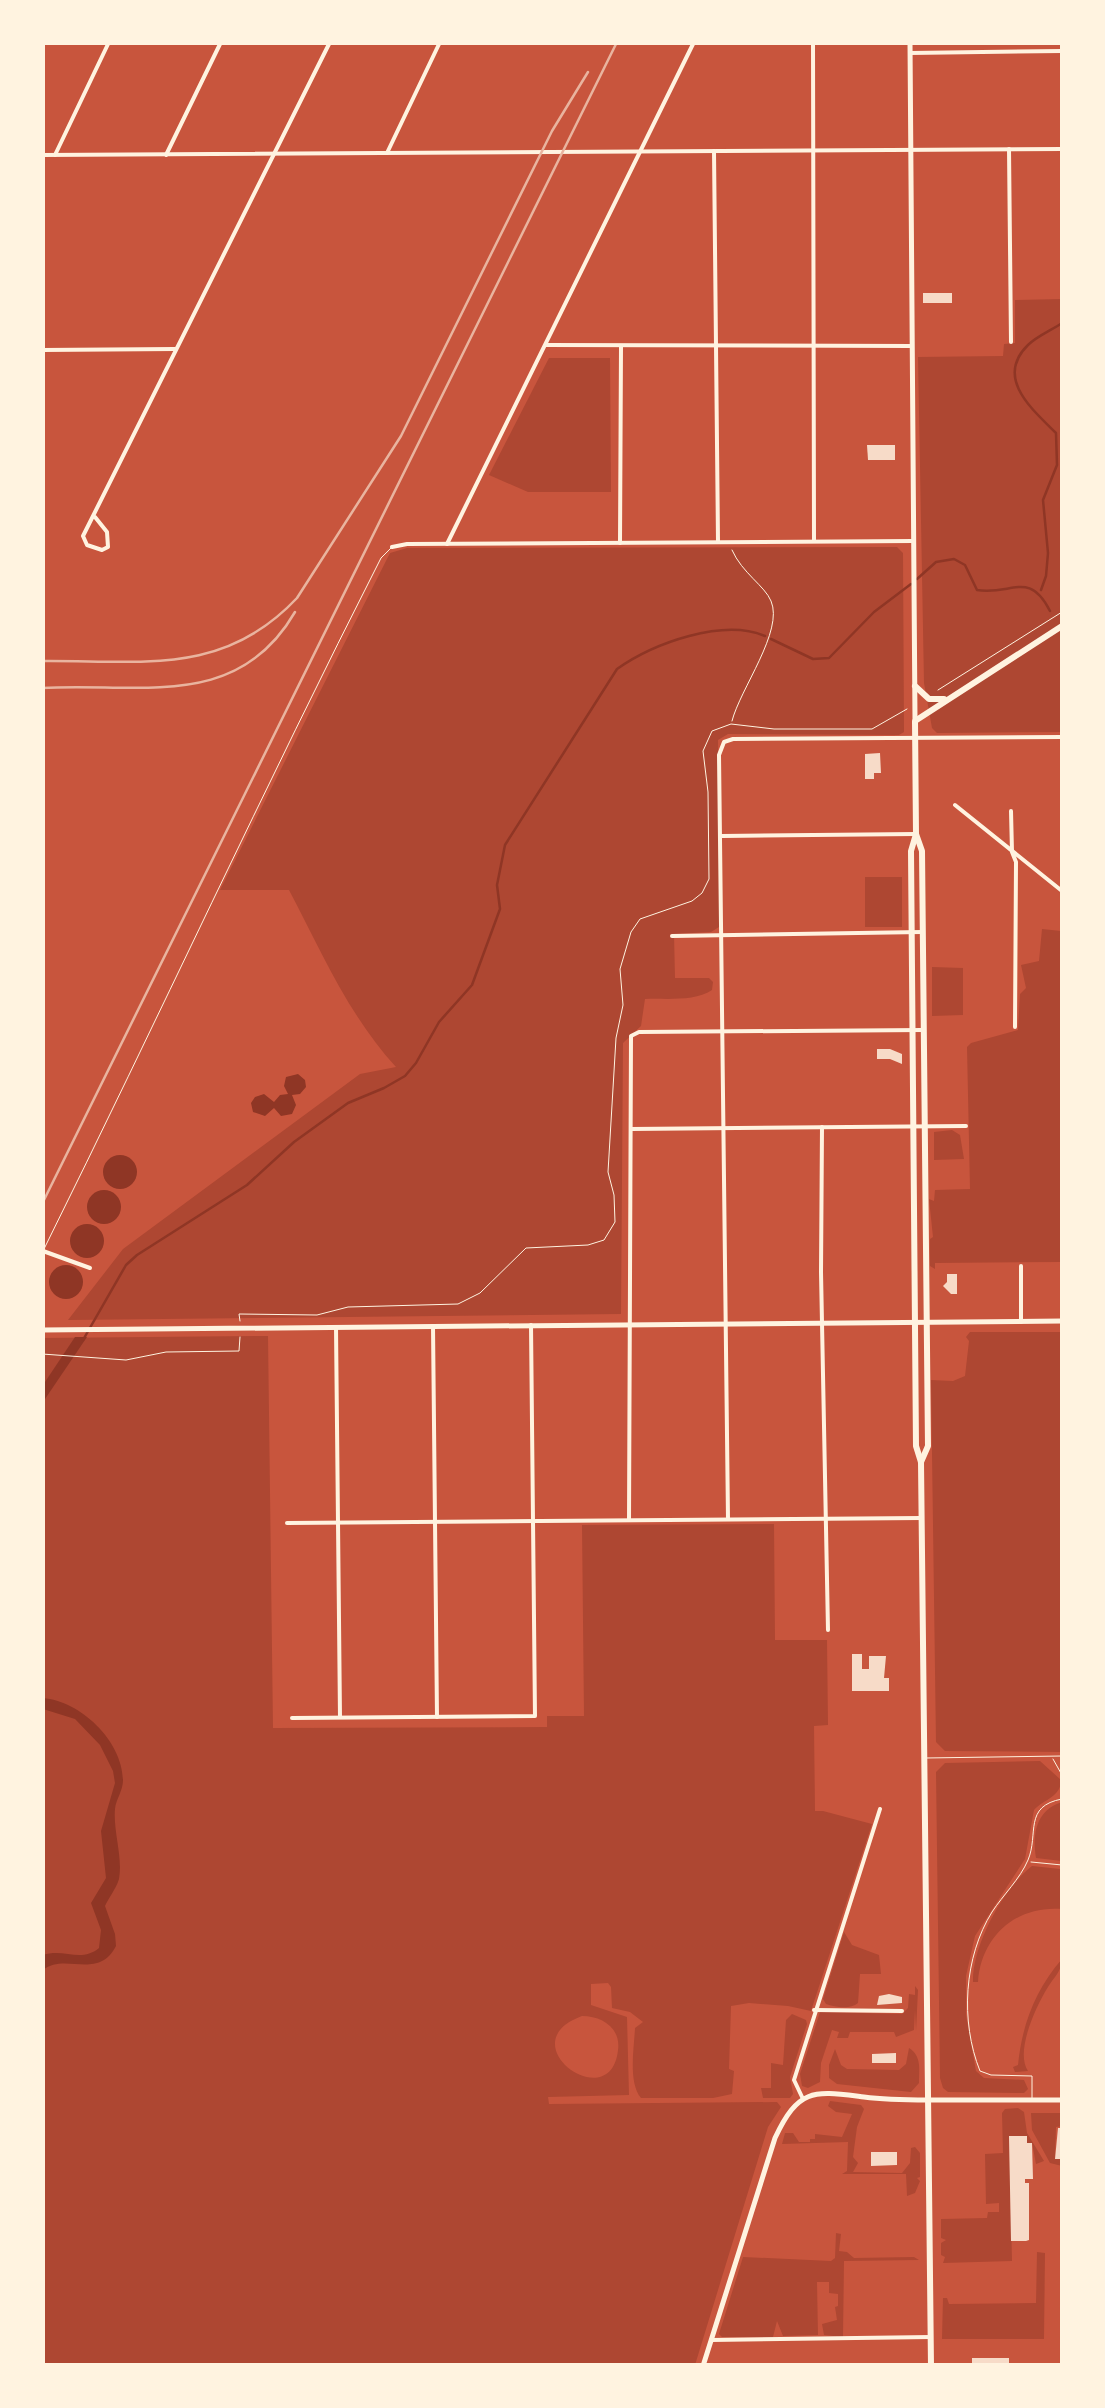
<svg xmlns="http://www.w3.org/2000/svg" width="1105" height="2408" font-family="'Nunito Sans',sans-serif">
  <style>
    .green { fill: #ae4732; fill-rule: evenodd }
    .water { fill: #8f3625 }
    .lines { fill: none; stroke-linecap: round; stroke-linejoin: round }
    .stream { stroke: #8f3625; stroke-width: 2.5 }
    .building { fill: #f7dbc8 }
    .path { stroke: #fff3e0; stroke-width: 1 }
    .service { stroke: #fff3e0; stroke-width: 1 }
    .minor { stroke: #fff3e0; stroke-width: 4 }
    .tertiary { stroke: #fff3e0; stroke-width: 5 }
    .secondary { stroke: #fff3e0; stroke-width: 5 }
    .primary { stroke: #fff3e0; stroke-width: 6 }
    .rail { stroke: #e9b49f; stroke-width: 2.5 }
  </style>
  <rect width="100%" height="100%" fill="#c8553d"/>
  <g class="green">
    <polygon points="1062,299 1062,732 937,733 932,728 924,683 918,357 1003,356 1004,344 1015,343 1015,300"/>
    <polygon points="549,358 610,358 611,492 528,492 489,475"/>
    <path d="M897,547L903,553L904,732L899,735L728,734L718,740L719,927L711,932L674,934L675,978H709L713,982L712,990C694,1002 666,998 645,999L641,1026L623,1043L621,1314L68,1320L123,1249L360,1074L396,1067C349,1016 321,951 289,890H220L390,553L407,548Z"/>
    <rect x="865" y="877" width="37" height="50"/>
    <polygon points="1062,912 1062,1262 935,1263 935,1269 930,1266 930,1239 933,1237 929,1199 934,1201 935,1190 970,1189 967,1047 971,1043 1018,1030 1020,994 1026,988 1021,965 1039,961 1042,929 1061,931"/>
    <polygon points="932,967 963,968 963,1015 932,1016"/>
    <polygon points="952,1130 960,1135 964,1159 934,1160 934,1132"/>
    <polygon points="970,1332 1062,1332 1062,1752 945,1751 936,1742 931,1380 953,1381 965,1376 969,1341 966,1337"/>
    <path d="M268,1336L273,1728L547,1727V1716H584L582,1525L774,1524L775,1640H827L828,1725L814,1726L815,1811H823L872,1824L811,2011L788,2006L749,2003L731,2006L729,2069L734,2071L732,2094L713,2098H641C628,2082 634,2049 635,2028L643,2022L630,2012L612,2008L611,1987L608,1983L591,1984V2005L627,2017L629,2095L548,2097L549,2104L777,2102L781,2107L768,2127L695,2365H43L42,1338ZM582,2016C602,2016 621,2028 618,2050C611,2118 507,2043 582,2016Z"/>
    <path d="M1040,1761L1061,1780C1061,1797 1044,1799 1034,1810L1025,1859L975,1936L966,1976V2015L976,2071L984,2078L1024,2080L1028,2089L1024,2093L948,2092L943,2088L940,2078L936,1772L945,1763Z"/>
    <path d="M1062,1802V1861L1036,1858C1032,1834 1036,1810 1062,1802Z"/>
    <path d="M1032,1866L1060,1869L1062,1909C1017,1905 981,1936 978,1982H973C972,1946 1003,1888 1032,1866Z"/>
    <path d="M844,1932L852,1945L879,1955L881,1974H860L858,2003C850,2010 835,2007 826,2004L823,1999Z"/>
    <path d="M1062,1959C1062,1971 1054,1977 1048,1987C1035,2008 1015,2052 1028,2071L1015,2072L1013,2067L1018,2065C1022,2025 1035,1990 1062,1959Z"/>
    <polygon points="915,1986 918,1990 916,2031 915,2010 914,2030 896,2037 894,2032 850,2032 848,2038 837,2038 839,2032 832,2030 821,2063 820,2082 808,2088 802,2086 800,2074 820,2012 902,2014 908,2008 909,1994 915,1995"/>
    <polygon points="792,2014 806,2020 807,2024 790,2077 793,2094 790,2098 763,2098 761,2088 771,2088 771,2063 783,2065 786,2020"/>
    <path d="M909,2048C922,2056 919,2070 919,2083L911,2092L837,2084L829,2078V2065L835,2049L841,2065L847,2069L899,2070L906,2064Z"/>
    <polygon points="830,2101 861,2105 864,2109 857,2127 853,2157 858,2163 853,2172 902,2173 910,2163 911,2148 915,2147 920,2153 920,2177 917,2178 920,2181 915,2193 907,2196 906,2174 842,2174 847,2171 848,2142 782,2144 785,2133 793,2133 799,2142 810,2142 810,2139 815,2139 815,2134 842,2137 852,2114 836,2112 828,2106"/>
    <polygon points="1005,2109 1018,2108 1024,2112 1027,2133 1044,2161 1036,2164 1032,2143 1027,2143 1027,2136 1009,2136 1012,2261 943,2263 945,2257 941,2255 941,2243 946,2240 941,2238 941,2219 987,2218 988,2212 999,2212 999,2203 986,2204 985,2154 1003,2153 1002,2113"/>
    <polygon points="1031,2113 1062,2113 1062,2126 1056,2127 1055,2159 1062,2159 1062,2166 1050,2163 1032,2130"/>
    <polygon points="836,2233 841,2234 839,2251 847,2252 854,2258 914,2257 919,2260 844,2261 843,2337 824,2335 822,2324 837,2320 835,2307 838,2306 838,2294 829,2293 829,2282 817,2282 818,2335 783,2336 777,2321 773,2337 722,2337 719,2334 743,2257 831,2261 835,2258"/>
    <polygon points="1037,2252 1045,2253 1044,2339 942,2339 943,2298 947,2298 949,2304 1036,2303"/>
  </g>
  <g class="water">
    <polygon points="298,1074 305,1080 306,1087 300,1094 292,1095 296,1105 292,1114 281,1116 274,1108 265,1116 253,1112 251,1103 255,1097 264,1094 274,1102 280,1095 288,1094 284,1086 286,1077"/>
    <circle cx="120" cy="1172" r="17"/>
    <circle cx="104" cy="1207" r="17"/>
    <circle cx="87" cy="1241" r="17"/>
    <circle cx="66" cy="1282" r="17"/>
    <polygon points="75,1337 87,1337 43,1402 43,1385"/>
    <path d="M43,1698C80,1701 122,1740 123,1780C123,1791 116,1799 115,1809C113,1831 123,1857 119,1879C116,1889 109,1897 105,1906L115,1934L116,1946C98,1981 65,1952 43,1970V1955C64,1948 81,1963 99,1948L101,1930L91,1903L106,1878L101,1831L115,1783L113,1771L100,1745L75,1719L43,1709Z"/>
  </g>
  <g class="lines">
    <g class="stream">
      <path d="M917,579L936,562L954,559L965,565L977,590C1011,596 1029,569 1050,611"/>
      <path d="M1041,590L1046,576L1048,553L1043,500L1057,465L1056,433C1033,410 994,378 1028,345C1037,336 1052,330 1062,323"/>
      <polyline points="1062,633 1062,635"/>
      <polyline points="771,639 813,659 829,658 874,612 911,584"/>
      <path d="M83,1340L126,1265L137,1255L247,1185L294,1142L348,1103L384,1088L405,1076L416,1063L439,1022L472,985L500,909L497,885L505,845L617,669C654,643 723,618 765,636"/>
    </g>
  </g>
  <g class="building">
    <rect x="923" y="293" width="29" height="10"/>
    <polygon points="867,445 895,445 895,460 868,460"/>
    <polygon points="880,753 881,773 874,773 874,779 865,779 865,754"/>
    <polygon points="877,1049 890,1049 902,1054 902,1064 890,1059 877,1059"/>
    <polygon points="947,1274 957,1274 957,1294 951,1294 943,1286 947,1282"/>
    <polygon points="852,1654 862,1654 862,1669 869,1669 869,1656 886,1656 884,1678 889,1678 889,1691 852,1691"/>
    <polygon points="889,1994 902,1997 902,2003 877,2005 879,1996"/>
    <polygon points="896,2053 896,2063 872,2063 872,2054"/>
    <polygon points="1058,2128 1062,2128 1062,2159 1055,2159"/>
    <polygon points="1009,2136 1027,2136 1027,2143 1032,2143 1033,2179 1025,2179 1025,2183 1029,2183 1029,2240 1026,2241 1011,2241"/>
    <polygon points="871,2152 897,2152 897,2165 871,2166"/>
    <rect x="972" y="2358" width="37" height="8"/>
  </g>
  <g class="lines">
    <g class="path">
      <polyline points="938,690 1062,612"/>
      <path d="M732,721C740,689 784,631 771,601C765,586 742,573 732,550"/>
      <polyline points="240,1321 239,1314 317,1315 348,1307 458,1304 480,1293 526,1248 588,1245 604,1240 615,1222 614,1195 608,1172 616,1038 623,1005 620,969 631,932 640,919 692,901 702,893 709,879 708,792 703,751 712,731 731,724 774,729 872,729 907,709"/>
      <polyline points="42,1354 126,1360 166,1352 239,1351 240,1337"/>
    </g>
    <g class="service">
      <path d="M44,1249C158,1019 265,786 381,558L391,548"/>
      <polyline points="926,1758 1062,1756"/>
      <polyline points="1053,1759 1062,1775"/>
      <polyline points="1031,1862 1062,1865"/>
      <path d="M1032,2099V2076L991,2075L980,2071C960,2021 964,1957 992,1912C1003,1895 1020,1879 1028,1860C1039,1834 1023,1806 1062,1799"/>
    </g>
    <g class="minor">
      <polyline points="813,42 814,541"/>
      <polyline points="910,53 1062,51"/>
      <polyline points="1009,149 1011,342"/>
      <polyline points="714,151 718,541"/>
      <polyline points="387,153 440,42"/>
      <polyline points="42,155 1062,149"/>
      <polyline points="55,155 109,42"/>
      <polyline points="166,155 221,42"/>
      <polyline points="546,345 912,346"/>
      <polyline points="42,350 175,349"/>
      <polyline points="95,517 107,532 108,547 102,550 87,545 83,536 330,42"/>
      <polyline points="620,543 621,347"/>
      <polyline points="447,544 694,42"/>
      <polyline points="392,547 407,544 913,541"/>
      <polyline points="955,805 1062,891"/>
      <polyline points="1011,811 1012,852 1016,862 1015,1027"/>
      <polyline points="722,836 916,834"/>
      <polyline points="672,936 922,932"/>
      <polyline points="42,1063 43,1061"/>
      <polyline points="822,1127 821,1272 828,1630"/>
      <polyline points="631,1129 966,1126"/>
      <polyline points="43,1251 90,1268"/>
      <polyline points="1021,1266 1021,1322"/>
      <polyline points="433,1326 437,1717"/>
      <polyline points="336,1327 340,1717"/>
      <polyline points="728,1519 719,755 724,742 733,739 1062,737"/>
      <polyline points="629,1520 631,1036 639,1032 923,1030"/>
      <polyline points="287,1523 922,1518"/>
      <polyline points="292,1718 535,1716 531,1325"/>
      <polyline points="814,2010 902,2011"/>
      <polyline points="803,2099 794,2080 880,1809"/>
      <polyline points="711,2340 931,2337"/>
    </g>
    <g class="tertiary">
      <polyline points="910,42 915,719"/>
      <polyline points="42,1330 1062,1321"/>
      <path d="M703,2366L775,2138C799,2087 814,2091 864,2097C886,2100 907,2100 928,2100"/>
    </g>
    <polyline class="secondary" points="928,2100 1062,2100"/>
    <g class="primary">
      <polyline points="915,686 929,699 944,699"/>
      <polyline points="916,834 911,851 916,1446 921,1462 931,2366"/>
      <polyline points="921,1462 928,1446 922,851 916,834 915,721 1062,626"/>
    </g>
    <g class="rail">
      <path d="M42,661C141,660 223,677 297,598L401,436L552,131L588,72"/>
      <path d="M42,688C139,682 237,712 295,612"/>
      <polyline points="42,1204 617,42"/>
    </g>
  </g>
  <rect width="1105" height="2408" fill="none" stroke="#fff3e0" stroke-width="90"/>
</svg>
